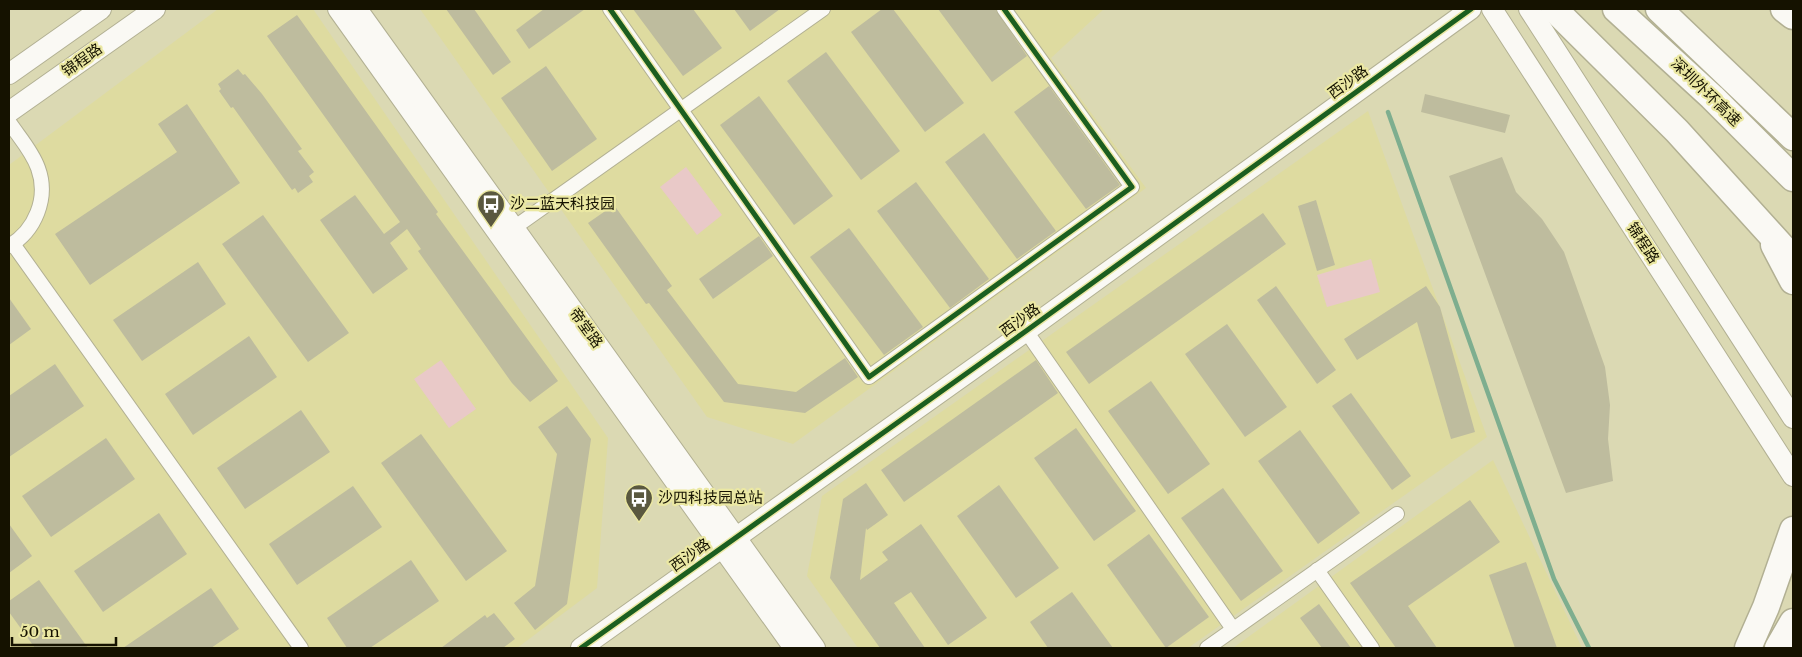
<svg xmlns="http://www.w3.org/2000/svg" width="1802" height="657" font-family="'Libre Baskerville','Noto Sans SC',serif">
  <style>
    .built { fill: #dedba0 }
    .green { fill: #e9c9c8 }
    .lines { fill: none; stroke-linecap: round; stroke-linejoin: round }
    .stream { stroke: #7eae8f; stroke-width: 4.5 }
    .building { fill: #bebc9e }
    .street-casing { stroke: #b2b093; stroke-width: 16 }
    .secondary-casing { stroke: #b2b093; stroke-width: 22 }
    .highway-casing { stroke: #b2b093; stroke-width: 29 }
    .street { stroke: #faf9f4; stroke-width: 14 }
    .secondary { stroke: #faf9f4; stroke-width: 20 }
    .highway { stroke: #faf9f4; stroke-width: 26 }
    .cycleway-casing { stroke: #ebe8a3; stroke-width: 8 }
    .cycleway { stroke: #1b5e20; stroke-width: 5 }
    .labels { text-anchor: middle; stroke-width: 4.5; stroke-linejoin: round; paint-order: stroke }
    .street-label { font-size: 15px; fill: #151200; stroke: #ebe8a3 }
    .poi-label { font-size: 15px; fill: #151200; stroke: #ebe8a3; text-anchor: start }
  </style>
  <rect width="100%" height="100%" fill="#dbd9b3"/>
  <g class="built">
    <polygon points="218,9 313,9 608,438 597,588 517,648 9,648 9,165"/>
    <polygon points="420,9 1104,9 1051,58 1146,188 793,444 707,417"/>
    <polygon points="1368,111 1487,437 1188,648 858,648 807,576 822,496"/>
    <polygon points="1493,460 1582,648 1233,648"/>
  </g>
  <g class="green">
    <polygon points="686,167 722,215 697,235 660,187"/>
    <polygon points="1371,259 1380,292 1327,307 1317,275"/>
    <polygon points="441,360 476,409 449,428 414,379"/>
  </g>
  <g class="lines">
    <polyline class="stream" points="1388,112 1554,579 1589,648"/>
  </g>
  <g class="building">
    <polygon points="446,9 474,9 511,62 493,75"/>
    <polygon points="544,9 585,9 529,49 516,30"/>
    <polygon points="633,9 693,9 722,48 683,76"/>
    <polygon points="734,9 780,9 750,31"/>
    <polygon points="882,9 893,9 964,103 925,132 851,32"/>
    <polygon points="938,9 995,9 1027,56 992,82"/>
    <polygon points="297,15 438,212 436,214 558,381 530,402 512,383 418,251 421,249 407,229 390,243 408,269 373,294 320,220 355,195 384,234 400,222 267,36"/>
    <polygon points="826,52 900,151 861,180 787,81"/>
    <polygon points="546,66 597,139 552,171 501,98"/>
    <polygon points="238,69 243,75 245,74 262,94 302,149 298,151 314,172 309,176 313,182 298,193 295,188 292,190 233,107 231,108 219,91 221,89 218,84"/>
    <polygon points="1049,86 1120,185 1086,209 1014,112"/>
    <polygon points="1425,94 1510,115 1505,133 1421,112"/>
    <polygon points="759,96 833,196 794,225 720,125"/>
    <polygon points="187,104 240,183 90,285 55,234 177,152 158,124"/>
    <polygon points="984,133 1056,231 1017,259 945,162"/>
    <polygon points="1502,157 1516,192 1542,219 1564,252 1605,367 1610,405 1608,439 1613,481 1566,493 1449,176"/>
    <polygon points="916,182 989,279 950,308 877,211"/>
    <polygon points="1316,200 1335,265 1317,271 1298,206"/>
    <polygon points="614,205 672,286 667,290 738,384 796,392 845,358 858,377 805,413 724,402 649,303 646,304 588,223"/>
    <polygon points="1263,213 1286,244 1089,384 1066,352"/>
    <polygon points="263,215 349,333 308,362 222,244"/>
    <polygon points="849,228 923,327 884,355 810,257"/>
    <polygon points="759,236 773,256 713,299 699,279"/>
    <polygon points="198,262 226,304 142,361 113,320"/>
    <polygon points="1276,286 1336,370 1317,384 1257,300"/>
    <polygon points="1426,286 1440,307 1475,432 1451,439 1417,322 1357,360 1344,339"/>
    <polygon points="9,298 31,329 9,345"/>
    <polygon points="1227,324 1287,407 1245,437 1185,354"/>
    <polygon points="249,336 277,377 193,435 165,394"/>
    <polygon points="1036,360 1058,393 904,502 881,470"/>
    <polygon points="55,364 84,406 9,457 9,396"/>
    <polygon points="1151,381 1210,464 1168,494 1108,411"/>
    <polygon points="1351,393 1411,476 1392,490 1332,406"/>
    <polygon points="567,406 591,439 567,604 535,630 514,603 535,586 557,454 538,427"/>
    <polygon points="301,410 330,452 245,509 217,468"/>
    <polygon points="1076,428 1136,511 1094,541 1034,458"/>
    <polygon points="1300,430 1360,513 1318,544 1258,461"/>
    <polygon points="421,434 507,551 466,581 381,463"/>
    <polygon points="106,438 135,479 51,537 22,496"/>
    <polygon points="866,483 888,515 867,530 866,528 860,580 888,560 882,552 921,524 987,618 948,645 911,592 894,603 925,648 880,648 830,578 843,499"/>
    <polygon points="999,485 1059,568 1016,598 957,516"/>
    <polygon points="353,486 382,527 297,585 269,544"/>
    <polygon points="1223,488 1283,571 1241,601 1181,518"/>
    <polygon points="1470,500 1500,542 1408,606 1437,648 1396,648 1350,583"/>
    <polygon points="159,513 187,554 103,612 74,571"/>
    <polygon points="9,524 32,556 9,573"/>
    <polygon points="1149,534 1209,617 1166,648 1107,565"/>
    <polygon points="411,560 439,601 370,648 347,648 327,618"/>
    <polygon points="1526,562 1557,648 1515,648 1489,575"/>
    <polygon points="39,580 88,648 35,648 9,612 9,601"/>
    <polygon points="211,588 239,629 211,648 123,648"/>
    <polygon points="1072,592 1113,648 1048,648 1030,622"/>
    <polygon points="1319,604 1351,648 1322,648 1300,618"/>
    <polygon points="494,613 515,639 503,648 441,648 485,615 487,618"/>
  </g>
  <g class="lines">
    <g class="street-casing">
      <g id="street">
        <polyline points="610,9 869,377 1132,187 1004,9"/>
        <path d="M9,122C19,137 32,151 38,168C49,198 35,231 9,246"/>
        <polyline points="508,232 823,9"/>
        <polyline points="13,244 301,648"/>
        <polyline points="1026,331 1233,629"/>
        <polyline points="1317,570 1372,648"/>
        <polyline points="1207,648 1397,514"/>
      </g>
    </g>
    <g class="secondary-casing">
      <g id="secondary">
        <polyline points="338,9 794,648"/>
        <polyline points="357,9 815,648"/>
        <polyline points="1492,9 1793,476"/>
        <polyline points="1529,9 1793,418"/>
        <polyline points="9,74 101,9"/>
        <polyline points="9,112 155,9"/>
        <polyline points="581,648 1026,331 1471,9"/>
      </g>
    </g>
    <g class="highway-casing">
      <g id="highway">
        <polyline points="1554,9 1677,131 1793,259"/>
        <polyline points="1616,9 1712,97 1793,178"/>
        <polyline points="1659,9 1793,137"/>
        <polyline points="1784,9 1793,16"/>
        <polyline points="1774,245 1793,281"/>
        <polyline points="1748,648 1766,607 1793,530"/>
        <polyline points="1778,648 1793,622"/>
      </g>
    </g>
    <use href="#street" class="street"/>
    <use href="#secondary" class="secondary"/>
    <use href="#highway" class="highway"/>
    <g class="cycleway-casing">
      <g id="cycleway">
        <polyline points="610,9 869,377 1132,187 1004,9"/>
        <polyline points="581,648 1026,331 1471,9"/>
      </g>
    </g>
    <use href="#cycleway" class="cycleway"/>
  </g>
  <defs>
    <g id="bus-pin" transform="scale(1.4375)"><path d="M0 17L-7.5 6A9.5 9.5 0 1 1 7.5 6Z" fill="#5a583f" stroke="#ebe8a3"/><path d="M-5-6H5V4H4V6H2V4H-2V6H-4V4H-5ZM-3.5-4V0h7V-4ZM-3.5 1.2v1.5H-2V1.2ZM2 1.2v1.5H3.5V1.2Z" fill="#fff"/></g>
  </defs>
  <g fill-rule="evenodd">
    <use href="#bus-pin" x="491" y="204"/>
    <use href="#bus-pin" x="639" y="498"/>
  </g>
  <g class="labels">
    <g class="street-label">
      <text transform="translate(82 60) rotate(-35)" y="5">锦程路</text>
      <text transform="translate(1348 82) rotate(-36)" y="5">西沙路</text>
      <text transform="translate(1706 92) rotate(44)" y="5">深圳外环高速</text>
      <text transform="translate(1643 243) rotate(57)" y="5">锦程路</text>
      <text transform="translate(1020 320) rotate(-36)" y="5">西沙路</text>
      <text transform="translate(586 328) rotate(54)" y="5">帝堂路</text>
      <text transform="translate(690 555) rotate(-35)" y="5">西沙路</text>
    </g>
    <g class="poi-label">
      <text x="510" y="209">沙二蓝天科技园</text>
      <text x="658" y="503">沙四科技园总站</text>
    </g>
  </g>
  <rect width="1802" height="657" fill="none" stroke="#151200" stroke-width="20"/>
  <path d="M12 637v8h104v-8" fill="none" stroke="#151200" stroke-width="2.5"/>
  <text x="20" y="637" font-size="15" fill="#151200" stroke="#ebe8a3" stroke-width="4" paint-order="stroke">50 m</text>
</svg>
